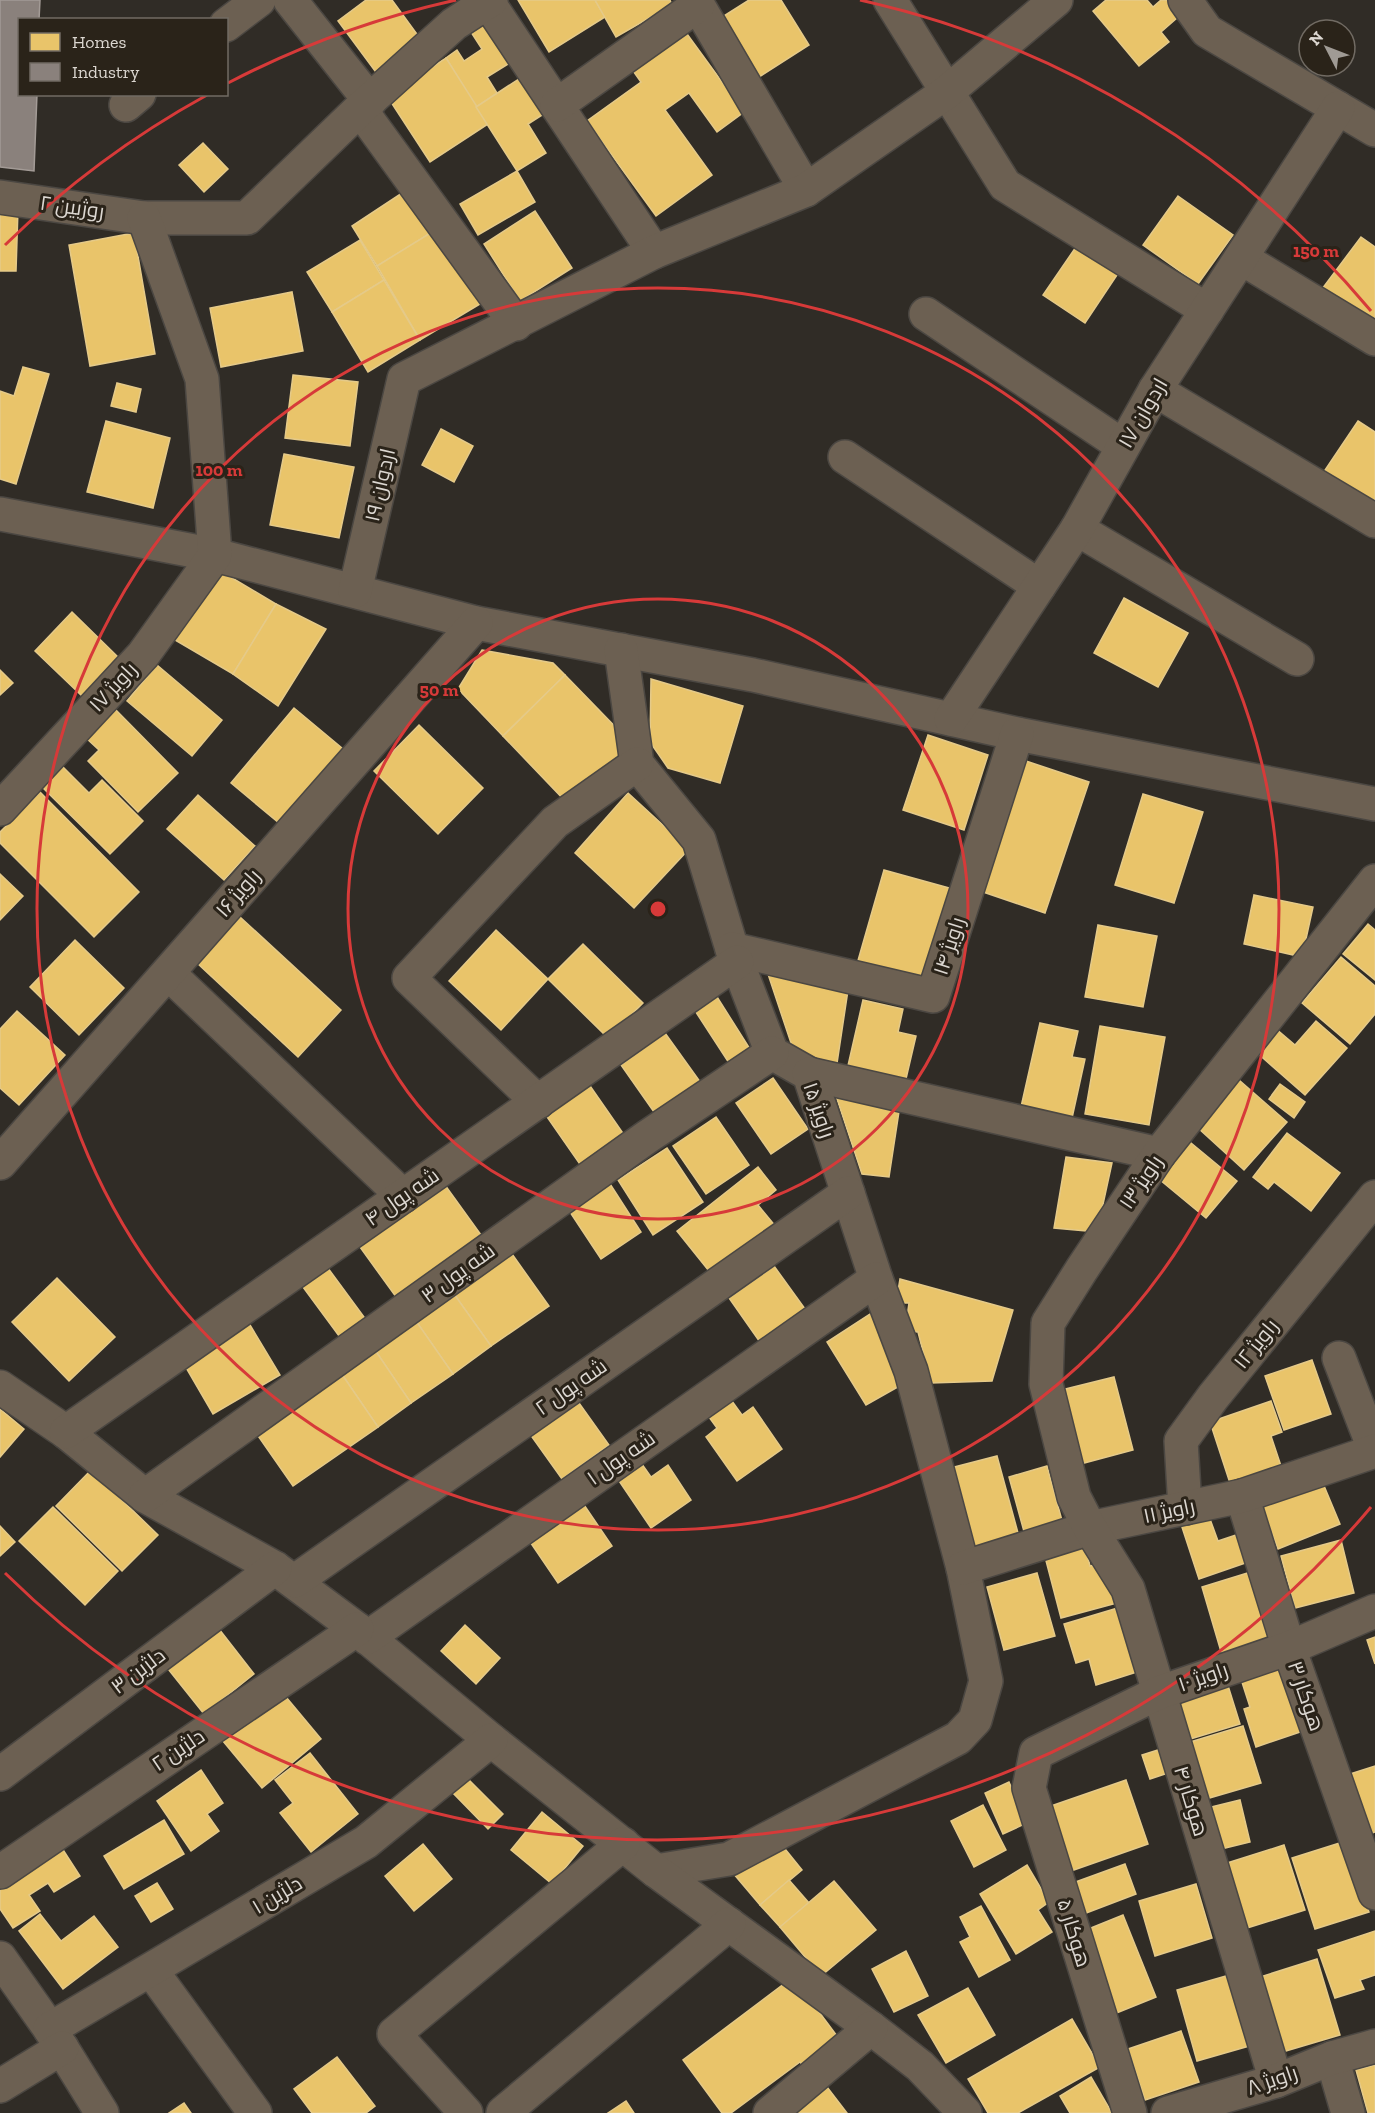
<svg xmlns="http://www.w3.org/2000/svg" width="1375" height="2113" font-family="'Zilla Slab',Cairo,serif">
  <style>
    .homes { fill: #e9c46a; stroke: #e5ca89; stroke-width: 1.5 }
    .industry { fill: #8a817c; stroke: #a39b96; stroke-width: 1.5 }
    .lines { fill: none; stroke-linecap: round; stroke-linejoin: round }
    .minor-casing { stroke: #4b4742; stroke-width: 36 }
    .minor { stroke: #6c6052; stroke-width: 33 }
    .ring { fill: none; stroke: #d73a39; stroke-width: 3 }
    .labels { text-anchor: middle; stroke-width: 6; stroke-linejoin: round; paint-order: stroke }
    .street-label { font-size: 21px; fill: #dcd7d1; stroke: #2a2319 }
    .centre { fill: #d73a39; stroke: #2a2319; stroke-width: 3 }
    .ring-label { font-size: 18px; text-anchor: middle; font-weight: bold; fill: #d73a39; stroke: #2a2319; stroke-width: 6; stroke-linejoin: round; paint-order: stroke }
  </style>
  <rect width="100%" height="100%" fill="#302c26"/>
  <g class="homes">
    <polygon points="366,0 392,0 422,41 378,75 338,21"/>
    <polygon points="518,0 595,0 605,17 549,52"/>
    <polygon points="595,0 670,0 672,5 616,37"/>
    <polygon points="749,0 781,0 809,45 756,79 719,19"/>
    <polygon points="1106,0 1147,0 1153,7 1161,0 1175,0 1185,11 1161,32 1169,42 1139,66 1093,11"/>
    <polygon points="486,18 513,61 487,77 497,93 476,107 446,58 457,50 464,61 482,49 469,29"/>
    <polygon points="679,23 744,112 717,132 689,93 665,110 712,175 656,216 587,121 641,82 626,61"/>
    <polygon points="446,58 488,124 430,162 387,96"/>
    <polygon points="528,73 550,110 528,124 546,153 517,171 476,107"/>
    <polygon points="203,143 228,169 204,192 179,165"/>
    <polygon points="517,171 535,202 478,235 460,204"/>
    <polygon points="408,189 437,229 377,266 352,226"/>
    <polygon points="1178,196 1233,235 1198,284 1143,245"/>
    <polygon points="0,208 18,209 16,271 0,271"/>
    <polygon points="535,211 572,268 520,301 484,244"/>
    <polygon points="437,229 485,301 420,340 377,266"/>
    <polygon points="134,233 155,354 90,366 69,245"/>
    <polygon points="1361,237 1375,247 1375,323 1322,289"/>
    <polygon points="360,240 384,280 332,312 307,272"/>
    <polygon points="1078,244 1119,272 1085,323 1043,295"/>
    <polygon points="384,280 420,340 368,372 332,312"/>
    <polygon points="292,292 303,351 221,367 210,308"/>
    <polygon points="23,367 49,374 16,484 0,479 0,391 14,396"/>
    <polygon points="293,375 358,382 350,446 285,438"/>
    <polygon points="117,383 141,389 136,412 111,406"/>
    <polygon points="106,421 170,438 153,508 87,492"/>
    <polygon points="1358,421 1375,432 1375,499 1367,511 1319,479"/>
    <polygon points="441,429 473,446 454,482 422,465"/>
    <polygon points="284,454 354,467 339,538 270,525"/>
    <polygon points="217,569 276,604 233,674 175,640"/>
    <polygon points="1124,598 1188,633 1158,687 1094,653"/>
    <polygon points="276,604 326,629 278,706 233,674"/>
    <polygon points="72,612 120,659 83,697 35,651"/>
    <polygon points="482,650 553,663 565,675 503,736 458,689"/>
    <polygon points="157,665 222,720 192,756 127,701"/>
    <polygon points="0,670 13,683 0,695"/>
    <polygon points="565,675 631,743 568,804 503,736"/>
    <polygon points="651,679 743,706 720,783 668,768 650,742"/>
    <polygon points="114,708 178,773 138,812 88,761 99,750 85,737"/>
    <polygon points="294,708 348,753 285,828 231,783"/>
    <polygon points="419,725 483,788 438,834 374,771"/>
    <polygon points="928,735 988,755 964,830 903,810"/>
    <polygon points="1026,761 1089,782 1045,913 983,892"/>
    <polygon points="59,763 89,793 102,780 143,821 110,854 39,784"/>
    <polygon points="40,792 139,892 94,937 0,843 0,832"/>
    <polygon points="628,793 689,849 634,908 575,853"/>
    <polygon points="1143,794 1203,812 1174,903 1115,885"/>
    <polygon points="198,795 255,846 224,880 167,829"/>
    <polygon points="884,870 953,889 926,983 857,964"/>
    <polygon points="0,874 23,896 0,920"/>
    <polygon points="1254,895 1313,907 1302,957 1244,944"/>
    <polygon points="240,917 341,1010 298,1057 197,963"/>
    <polygon points="1368,924 1375,930 1375,980 1343,954"/>
    <polygon points="1098,925 1157,936 1143,1007 1085,997"/>
    <polygon points="496,930 548,979 501,1030 449,981"/>
    <polygon points="75,940 124,988 79,1035 30,987"/>
    <polygon points="583,944 643,1003 608,1038 548,979"/>
    <polygon points="1341,957 1375,986 1375,1014 1350,1044 1302,1003"/>
    <polygon points="768,974 848,990 836,1070 795,1055"/>
    <polygon points="712,989 750,1049 729,1063 690,1003"/>
    <polygon points="863,1000 903,1009 898,1032 916,1036 905,1083 847,1070"/>
    <polygon points="17,1011 65,1055 19,1105 0,1088 0,1029"/>
    <polygon points="1316,1021 1347,1048 1305,1095 1255,1051 1275,1028 1295,1045"/>
    <polygon points="1040,1023 1078,1031 1072,1057 1085,1059 1072,1118 1021,1107"/>
    <polygon points="1100,1026 1165,1037 1149,1125 1085,1114"/>
    <polygon points="665,1033 706,1090 661,1122 621,1065"/>
    <polygon points="773,1078 808,1129 771,1154 736,1103"/>
    <polygon points="1239,1080 1287,1122 1244,1170 1198,1128"/>
    <polygon points="588,1083 627,1139 584,1170 545,1114"/>
    <polygon points="1280,1084 1305,1102 1294,1118 1269,1099"/>
    <polygon points="836,1096 900,1105 889,1177 862,1174"/>
    <polygon points="716,1117 749,1165 706,1194 673,1146"/>
    <polygon points="1287,1133 1340,1173 1311,1211 1274,1182 1268,1189 1253,1177"/>
    <polygon points="1185,1138 1237,1181 1206,1218 1154,1175"/>
    <polygon points="667,1148 703,1202 653,1235 618,1180"/>
    <polygon points="1066,1157 1112,1163 1097,1232 1054,1228"/>
    <polygon points="758,1167 776,1190 758,1205 776,1227 713,1276 677,1231"/>
    <polygon points="603,1173 641,1232 601,1259 562,1200"/>
    <polygon points="437,1174 484,1239 399,1301 352,1236"/>
    <polygon points="512,1254 549,1306 491,1346 454,1294"/>
    <polygon points="322,1260 367,1321 342,1340 297,1279"/>
    <polygon points="774,1266 808,1313 762,1345 729,1298"/>
    <polygon points="57,1278 115,1337 69,1381 12,1322"/>
    <polygon points="900,1279 1013,1310 992,1381 931,1383 918,1332 905,1331 909,1303 896,1303"/>
    <polygon points="454,1294 491,1346 453,1374 416,1321"/>
    <polygon points="873,1312 905,1383 866,1405 827,1342"/>
    <polygon points="247,1320 280,1375 213,1414 181,1359"/>
    <polygon points="416,1321 453,1374 411,1403 375,1350"/>
    <polygon points="375,1350 411,1403 378,1427 341,1373"/>
    <polygon points="1312,1360 1331,1414 1284,1430 1265,1376"/>
    <polygon points="341,1373 378,1427 293,1486 256,1433"/>
    <polygon points="1114,1377 1133,1450 1073,1466 1053,1392"/>
    <polygon points="574,1396 609,1445 562,1479 527,1430"/>
    <polygon points="729,1397 742,1415 753,1407 782,1449 737,1481 706,1437 717,1428 706,1413"/>
    <polygon points="1271,1401 1282,1432 1271,1436 1281,1466 1230,1483 1210,1422"/>
    <polygon points="0,1409 24,1429 0,1457"/>
    <polygon points="997,1456 1021,1544 977,1555 954,1467"/>
    <polygon points="639,1460 651,1477 668,1465 691,1500 651,1528 615,1475"/>
    <polygon points="1047,1466 1066,1535 1028,1546 1009,1477"/>
    <polygon points="91,1470 158,1535 122,1571 56,1506"/>
    <polygon points="1322,1481 1340,1524 1278,1549 1261,1505"/>
    <polygon points="580,1499 612,1546 558,1583 526,1536"/>
    <polygon points="53,1507 118,1571 85,1605 19,1541"/>
    <polygon points="1206,1508 1218,1541 1245,1532 1254,1560 1199,1579 1179,1518"/>
    <polygon points="0,1526 15,1542 0,1556"/>
    <polygon points="1341,1540 1354,1593 1295,1608 1281,1556"/>
    <polygon points="1084,1542 1090,1566 1106,1562 1117,1603 1061,1618 1044,1553"/>
    <polygon points="1254,1571 1274,1638 1222,1655 1202,1587"/>
    <polygon points="1037,1573 1055,1636 1004,1650 987,1587"/>
    <polygon points="1121,1607 1140,1671 1096,1685 1089,1659 1076,1663 1064,1624"/>
    <polygon points="212,1620 254,1674 204,1714 161,1660"/>
    <polygon points="465,1625 500,1658 476,1684 441,1651"/>
    <polygon points="1375,1637 1375,1664 1367,1640"/>
    <polygon points="1286,1658 1309,1729 1256,1747 1244,1709 1250,1707 1239,1673"/>
    <polygon points="1225,1676 1240,1724 1187,1740 1173,1692"/>
    <polygon points="276,1685 321,1739 262,1788 218,1735"/>
    <polygon points="1243,1726 1261,1783 1206,1799 1190,1742"/>
    <polygon points="1161,1749 1168,1773 1150,1779 1142,1755"/>
    <polygon points="310,1753 358,1814 311,1852 280,1813 293,1803 275,1780"/>
    <polygon points="1375,1766 1375,1832 1370,1834 1350,1774"/>
    <polygon points="201,1770 223,1803 207,1814 219,1831 191,1851 157,1801"/>
    <polygon points="466,1777 503,1814 488,1829 451,1791"/>
    <polygon points="1126,1780 1148,1844 1071,1871 1048,1807"/>
    <polygon points="1009,1782 1027,1823 1003,1834 985,1793"/>
    <polygon points="1240,1800 1250,1842 1221,1849 1211,1807"/>
    <polygon points="983,1805 1006,1850 974,1867 951,1821"/>
    <polygon points="542,1812 583,1846 552,1884 511,1850"/>
    <polygon points="164,1820 184,1854 124,1889 104,1856"/>
    <polygon points="777,1839 802,1870 760,1905 733,1873"/>
    <polygon points="1346,1841 1369,1912 1315,1929 1292,1858"/>
    <polygon points="58,1842 80,1876 54,1892 48,1883 29,1895 40,1911 13,1928 0,1909 0,1879"/>
    <polygon points="423,1844 452,1879 414,1911 385,1876"/>
    <polygon points="1284,1845 1305,1910 1247,1928 1227,1863"/>
    <polygon points="1125,1864 1136,1894 1081,1915 1070,1884"/>
    <polygon points="1027,1865 1049,1902 1038,1910 1052,1932 1016,1954 980,1894"/>
    <polygon points="789,1880 809,1903 780,1927 760,1905"/>
    <polygon points="834,1881 876,1930 821,1976 780,1927"/>
    <polygon points="157,1883 173,1909 151,1922 135,1896"/>
    <polygon points="1196,1884 1212,1938 1155,1956 1139,1901"/>
    <polygon points="981,1906 1010,1960 979,1977 960,1942 970,1937 960,1917"/>
    <polygon points="40,1914 61,1941 94,1916 118,1947 63,1989 19,1931"/>
    <polygon points="1123,1915 1156,1997 1114,2014 1081,1932"/>
    <polygon points="1375,1931 1375,1975 1360,1980 1364,1989 1335,1998 1318,1950"/>
    <polygon points="906,1951 928,1996 894,2012 872,1969"/>
    <polygon points="1317,1959 1340,2035 1279,2053 1257,1978"/>
    <polygon points="1233,1974 1253,2045 1197,2061 1177,1990"/>
    <polygon points="793,1977 840,2040 804,2067 800,2062 731,2113 722,2113 683,2060"/>
    <polygon points="968,1988 995,2035 946,2063 918,2015"/>
    <polygon points="1072,2019 1100,2067 1018,2113 988,2113 968,2079"/>
    <polygon points="1181,2031 1199,2082 1145,2100 1128,2049"/>
    <polygon points="337,2057 375,2106 366,2113 312,2113 294,2089"/>
    <polygon points="1375,2065 1375,2113 1368,2113 1356,2070"/>
    <polygon points="1091,2077 1112,2113 1070,2113 1060,2096"/>
    <polygon points="827,2087 847,2113 792,2113"/>
    <polygon points="626,2101 634,2113 608,2113"/>
    <polygon points="184,2103 191,2113 169,2113"/>
  </g>
  <polygon class="industry" points="0,0 40,0 39,20 20,20 20,94 37,94 34,171 0,167"/>
  <g class="lines">
    <g class="minor-casing">
      <g id="minor">
        <polyline points="290,0 370,101"/>
        <polyline points="695,0 806,190"/>
        <polyline points="890,0 1005,185 1207,310"/>
        <polyline points="1185,0 1207,31 1375,130"/>
        <polyline points="488,2 654,252"/>
        <polyline points="226,25 259,0"/>
        <polyline points="126,105 139,94"/>
        <polyline points="557,105 698,5"/>
        <polyline points="360,109 516,324"/>
        <polyline points="0,197 144,218 247,218 360,109 454,24 491,0"/>
        <polyline points="1241,258 1375,339"/>
        <polyline points="926,314 1123,446"/>
        <polyline points="1155,390 1375,521"/>
        <polyline points="845,457 1039,586"/>
        <polyline points="0,514 215,555 476,623 753,675 1017,734 1375,804"/>
        <polyline points="1077,529 1297,659"/>
        <polyline points="355,591 404,379 654,252 806,190 947,92 1056,0"/>
        <polyline points="621,650 637,764 699,840 732,949 772,1053 809,1074 876,1279 911,1371 963,1568 986,1681 975,1720 958,1738 729,1859 656,1871"/>
        <polyline points="951,719 1077,529 1155,390 1338,108"/>
        <polyline points="0,809 143,655 215,555 202,379 144,218"/>
        <polyline points="732,949 933,996 1017,734"/>
        <polyline points="168,973 403,1196"/>
        <polyline points="809,1074 1159,1154"/>
        <polyline points="538,1102 409,978 555,822 637,764"/>
        <polyline points="0,1163 476,623"/>
        <polyline points="1339,1358 1375,1451"/>
        <polyline points="0,1387 66,1432 145,1496 275,1568 357,1629 491,1740 656,1871 871,2028 920,2066 965,2113"/>
        <polyline points="66,1432 737,962"/>
        <polyline points="145,1496 647,1137 772,1053"/>
        <polyline points="1242,1496 1289,1648 1375,1893"/>
        <polyline points="1185,1508 1181,1441 1213,1397 1375,1197"/>
        <polyline points="963,1568 1090,1528 1242,1496 1375,1451"/>
        <polyline points="295,1581 848,1193"/>
        <polyline points="367,1638 876,1279"/>
        <polyline points="0,1774 275,1568"/>
        <polyline points="0,1872 357,1629"/>
        <polyline points="0,1958 50,2029 102,2113"/>
        <polyline points="151,1970 255,2113"/>
        <polyline points="50,2029 366,1842 491,1740"/>
        <polyline points="1332,2058 1348,2113"/>
        <polyline points="1276,2081 1128,1589 1090,1528 1074,1497 1046,1384 1048,1323 1082,1269 1159,1154 1375,881"/>
        <polyline points="0,2086 62,2048"/>
        <polyline points="466,2113 394,2034 623,1844"/>
        <polyline points="503,2113 729,1924"/>
        <polyline points="770,2113 871,2028"/>
        <polyline points="1130,2113 1029,1788 1036,1753 1158,1693 1289,1648 1375,1611"/>
        <polyline points="1168,2113 1276,2081 1332,2058 1375,2046"/>
      </g>
    </g>
    <use href="#minor" class="minor"/>
  </g>
  <g class="ring">
    <circle cx="658" cy="909" r="310"/>
    <circle cx="658" cy="909" r="621"/>
    <path d="M1371 1507A931 931 0 0 1 5 1573M5 245A931 931 0 0 1 207 95M228 83A931 931 0 0 1 456 0M860 0A931 931 0 0 1 1371 311"/>
  </g>
  <g class="labels">
    <g class="street-label">
      <text transform="translate(72 207) rotate(8)" y="7">روژبین ۲</text>
      <text transform="translate(1143 413) rotate(-60)" y="7">اردوان ۱۷</text>
      <text transform="translate(380 485) rotate(-77)" y="7">اردوان ۱۹</text>
      <text transform="translate(113 687) rotate(-47)" y="7">راویژ ۱۷</text>
      <text transform="translate(238 893) rotate(-49)" y="7">راویژ ۱۶</text>
      <text transform="translate(949 946) rotate(-72)" y="7">راویژ ۱۴</text>
      <text transform="translate(819 1110) rotate(71)" y="7">راویژ ۱۵</text>
      <text transform="translate(1141 1182) rotate(-56)" y="7">راویژ ۱۳</text>
      <text transform="translate(402 1197) rotate(-35)" y="7">شه پول ۴</text>
      <text transform="translate(458 1273) rotate(-36)" y="7">شه پول ۳</text>
      <text transform="translate(1256 1344) rotate(-51)" y="7">راویژ ۱۲</text>
      <text transform="translate(571 1387) rotate(-35)" y="7">شه پول ۲</text>
      <text transform="translate(621 1458) rotate(-35)" y="7">شه پول ۱</text>
      <text transform="translate(1169 1511) rotate(-12)" y="7">راویژ ۱۱</text>
      <text transform="translate(138 1671) rotate(-37)" y="7">دلژین ۳</text>
      <text transform="translate(1203 1677) rotate(-19)" y="7">راویژ ۱۰</text>
      <text transform="translate(1306 1696) rotate(71)" y="7">هوکار ۳</text>
      <text transform="translate(178 1750) rotate(-34)" y="7">دلژین ۲</text>
      <text transform="translate(1191 1801) rotate(73)" y="7">هوکار ۴</text>
      <text transform="translate(277 1895) rotate(-31)" y="7">دلژین ۱</text>
      <text transform="translate(1074 1933) rotate(73)" y="7">هوکار ۵</text>
      <text transform="translate(1272 2080) rotate(-19)" y="7">راویژ ۸</text>
    </g>
  </g>
  <circle cx="658" cy="909" r="9" class="centre"/>
  <g class="ring-label">
    <text x="1316" y="257">150 m</text>
    <text x="219" y="476">100 m</text>
    <text x="439" y="696">50 m</text>
  </g>
  <rect x="18" y="18" width="210" height="78" fill="#2a2319" stroke="#716b63" stroke-width="1.5"/>
  <rect x="30" y="33" width="30" height="18" fill="#e9c46a" stroke="#716b63" stroke-width="1.5"/>
  <text x="72" y="48" font-size="18" fill="#dcd7d1">Homes</text>
  <rect x="30" y="63" width="30" height="18" fill="#8a817c" stroke="#716b63" stroke-width="1.5"/>
  <text x="72" y="78" font-size="18" fill="#dcd7d1">Industry</text>
  <g transform="translate(1327 48) rotate(312)"><circle r="28" fill="#2a2319" stroke="#716b63" stroke-width="1.5"/>
  <path d="M0-4.5L10 22L0 15L-10 22Z" fill="#a09b95"/>
  <text y="-9" font-size="16" font-weight="bold" text-anchor="middle" fill="#dcd7d1">N</text>
  </g>
</svg>
